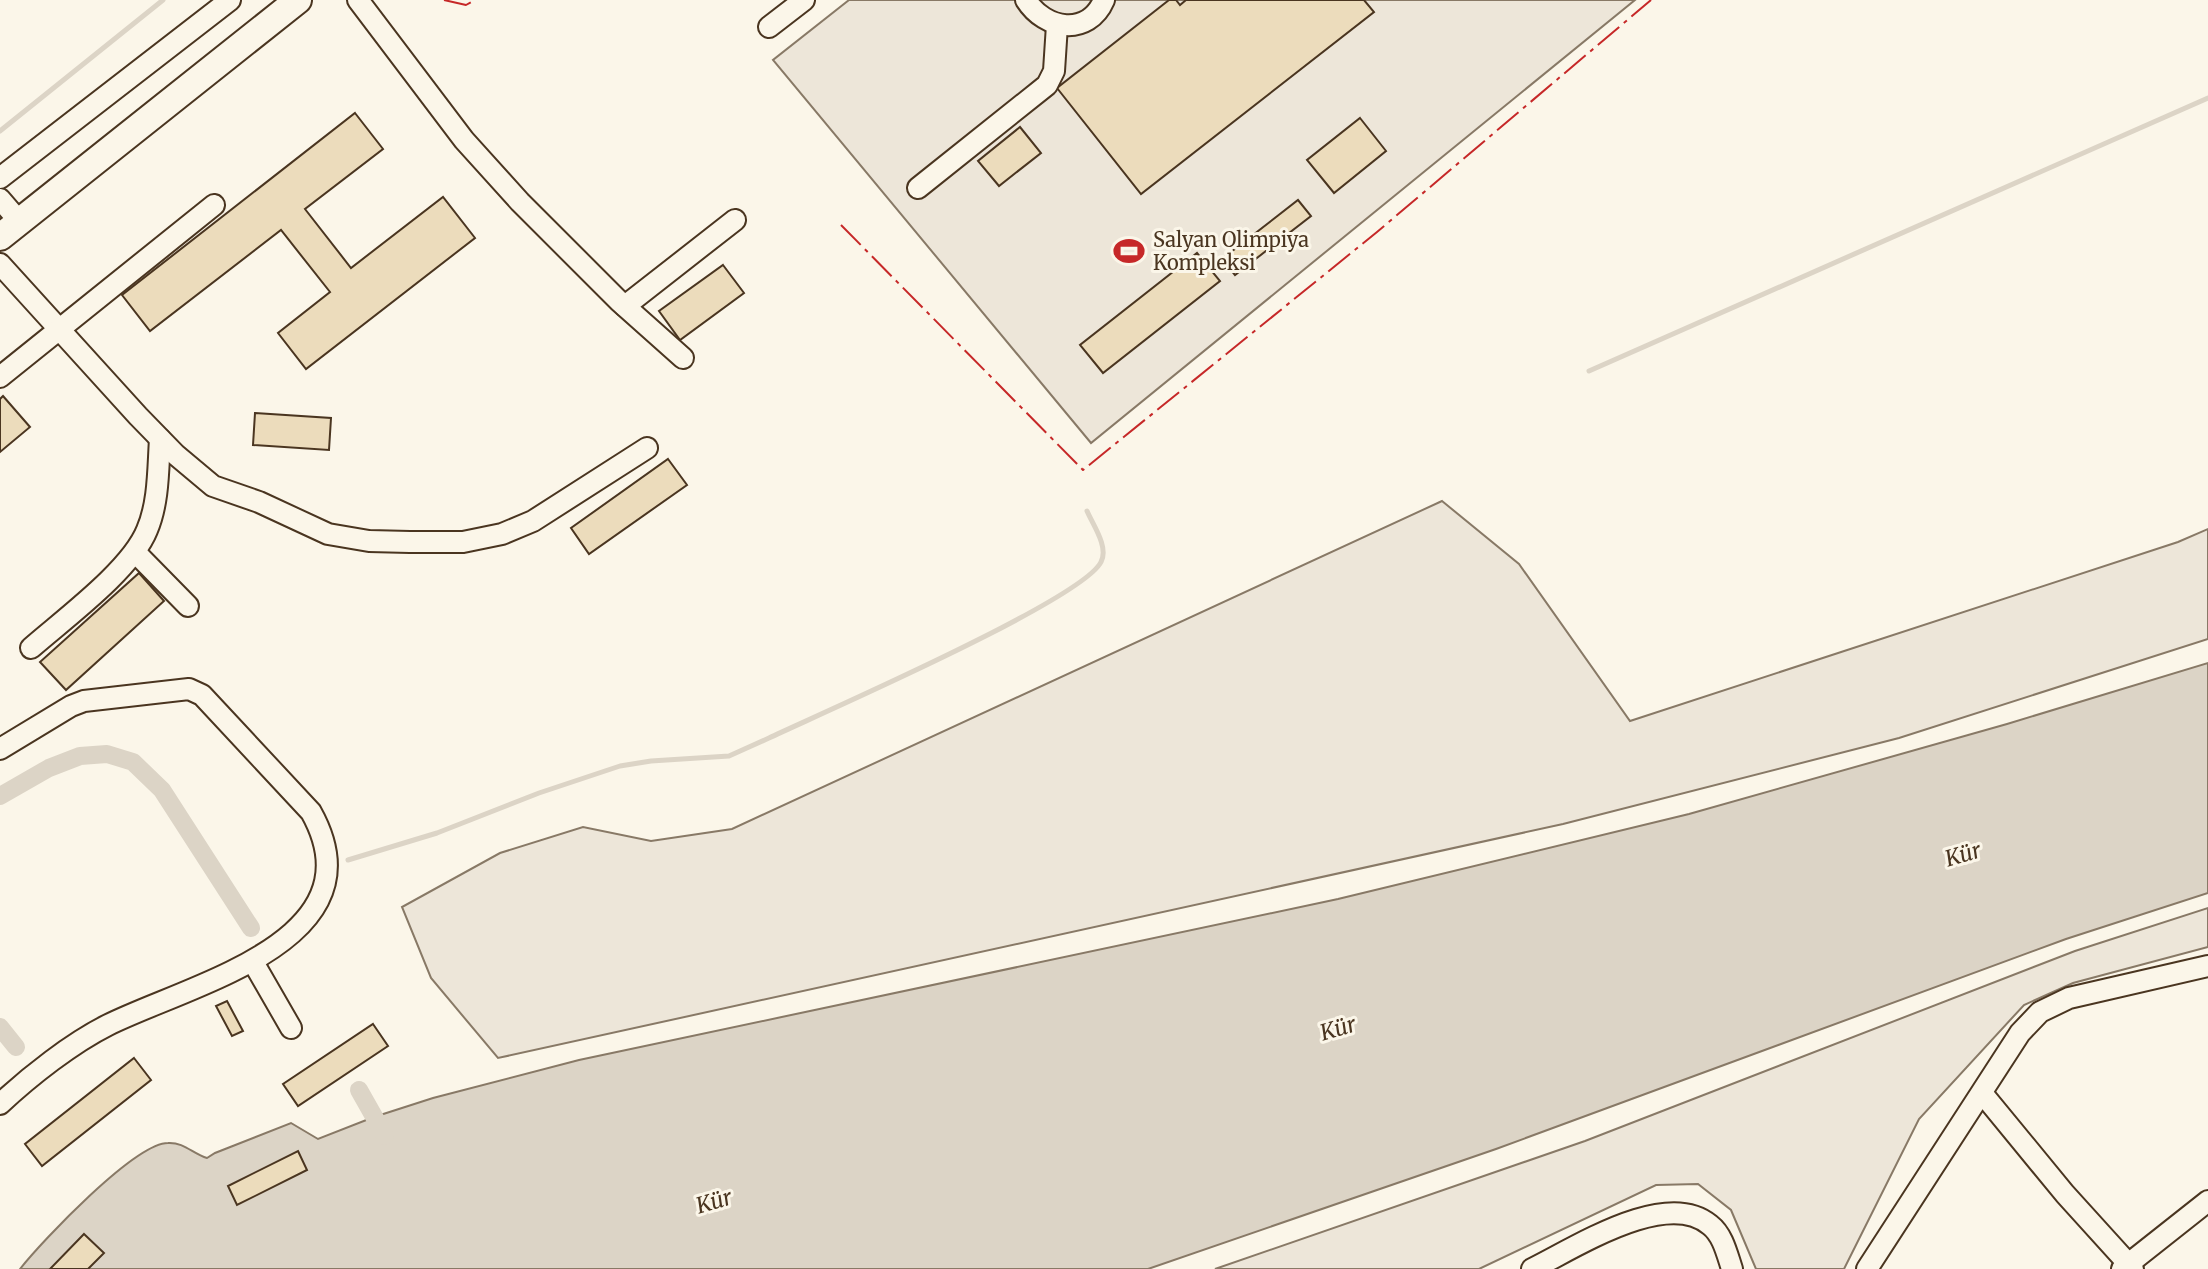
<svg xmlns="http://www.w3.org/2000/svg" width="2208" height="1269" font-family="Merriweather,serif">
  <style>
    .green { fill: #ede6d9; stroke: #887966; stroke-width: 2 }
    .water { fill: #dcd4c6; stroke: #887966; stroke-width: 2 }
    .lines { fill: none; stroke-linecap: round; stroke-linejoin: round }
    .stream { stroke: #dcd4c6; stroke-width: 5 }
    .canal { stroke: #dcd4c6; stroke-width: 18 }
    .building { fill: #ecdcbc; stroke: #4a3520; stroke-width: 2 }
    .minor-casing { stroke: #4a3520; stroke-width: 24 }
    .major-casing { stroke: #4a3520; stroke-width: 30 }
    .minor { stroke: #fbf6e9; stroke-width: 20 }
    .major { stroke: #fbf6e9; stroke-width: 26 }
    .power { stroke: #c62828; stroke-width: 2; stroke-dasharray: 28 6 4 6; stroke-linecap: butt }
    .labels { text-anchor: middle; stroke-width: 6; stroke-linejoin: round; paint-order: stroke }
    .poi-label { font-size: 20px; fill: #4a3520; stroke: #fbf6e9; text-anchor: start }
    .water-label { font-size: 22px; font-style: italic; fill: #4a3520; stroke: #fbf6e9 }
  </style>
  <rect width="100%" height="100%" fill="#fbf6e9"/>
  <g class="green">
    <polygon points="849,0 1635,0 1091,443 773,60"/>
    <polygon points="1442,501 1519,564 1630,721 2178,542 2208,529 2208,639 1899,738 1563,824 498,1058 431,978 402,907 500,853 583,827 651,841 732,829"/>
    <polygon points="2208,908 2208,947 2073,983 2024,1005 1919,1119 1844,1269 1756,1269 1731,1210 1698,1184 1656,1185 1479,1269 1215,1269 1585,1141 2075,951"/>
  </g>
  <path class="water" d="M2208,663V893L2066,939L1496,1149L1148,1269H20C42,1241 135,1143 168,1143C184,1142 193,1154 207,1158L215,1153L291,1123L318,1139L374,1117L433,1098L579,1060L1338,899L1689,814L2007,724Z"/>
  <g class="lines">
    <g class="stream">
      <polyline points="0,131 163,0"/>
      <polyline points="1589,371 2208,98"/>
      <path d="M348,860L437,833L539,793L620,766L651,761L729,756L769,738C822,713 1082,600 1101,562C1109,547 1093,525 1087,511"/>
    </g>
    <g class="canal">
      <polyline points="0,796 49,768 80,756 107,754 133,762 162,790 251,928"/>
      <polyline points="0,1027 16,1047"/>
      <polyline points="359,1090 385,1136"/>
    </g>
  </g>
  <g class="building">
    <polygon points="1169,0 1176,0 1180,5 1186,0 1364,0 1374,12 1141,194 1057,88"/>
    <polygon points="355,113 383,149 305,209 351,268 443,197 475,238 306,369 278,333 330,292 281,230 150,331 122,295"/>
    <polygon points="1360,118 1386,151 1334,193 1307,160"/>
    <polygon points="1020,127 1041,153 999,186 978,161"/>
    <polygon points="1298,200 1311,216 1235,275 1222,259"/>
    <polygon points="1197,253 1220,281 1103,373 1080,345"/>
    <polygon points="723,265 744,293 680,340 659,311"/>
    <polygon points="3,396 30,427 0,452 0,399"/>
    <polygon points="255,413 331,418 329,450 253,445"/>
    <polygon points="668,459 687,485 589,554 571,528"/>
    <polygon points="139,573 164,601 66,690 40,662"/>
    <polygon points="227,1001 243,1031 232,1036 216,1006"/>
    <polygon points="373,1024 388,1046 298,1106 283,1084"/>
    <polygon points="134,1058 151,1080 42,1166 25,1144"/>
    <polygon points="298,1151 307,1170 237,1205 228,1186"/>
    <polygon points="84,1234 104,1253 88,1269 50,1269"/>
  </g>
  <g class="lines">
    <g class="minor-casing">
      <g id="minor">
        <polyline points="358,0 464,140 520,202 619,301 683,358"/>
        <path d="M1026,0C1045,30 1088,37 1104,0"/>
        <polyline points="769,27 804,0"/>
        <polyline points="0,178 230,0"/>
        <polyline points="918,188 1047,85 1054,71 1057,25"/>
        <polyline points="0,199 19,221"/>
        <polyline points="0,264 138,416 176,455 213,486 259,502 328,534 369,541 410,542 463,542 502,534 533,521 647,448"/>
        <polyline points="625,306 735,220"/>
        <polyline points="0,377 214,205"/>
        <polyline points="135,552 188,606"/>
        <path d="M31,648C64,619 131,570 147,530C159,502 158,468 160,439"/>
        <path d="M0,749L71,706L84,701L189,689L202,695L311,812C383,941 190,984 108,1025C72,1043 30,1076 0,1104"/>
        <polyline points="253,962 291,1028"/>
        <polyline points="1982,1093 2065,1194 2133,1269"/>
        <path d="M1532,1269C1575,1248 1666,1188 1710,1225C1723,1235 1727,1254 1732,1269"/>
        <polyline points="1867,1269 2020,1033 2040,1012 2069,998 2208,966"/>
        <polyline points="2122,1269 2208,1201"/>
      </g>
    </g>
    <g class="major-casing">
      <polyline id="major" points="0,237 298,0"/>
    </g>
    <use href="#minor" class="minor"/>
    <use href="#major" class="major"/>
    <g class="power">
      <polyline points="444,0 466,5 475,0"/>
      <polyline points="841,225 1083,470 1377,232 1651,0"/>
    </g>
  </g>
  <defs>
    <g id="stadium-bare" transform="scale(2.4)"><path d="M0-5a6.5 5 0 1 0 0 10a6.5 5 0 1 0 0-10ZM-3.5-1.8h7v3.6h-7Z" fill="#c62828" stroke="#fbf6e9" stroke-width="2.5" paint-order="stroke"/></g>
  </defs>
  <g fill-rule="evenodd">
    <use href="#stadium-bare" x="1129" y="251"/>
  </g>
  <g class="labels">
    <g class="poi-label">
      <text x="1153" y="247">Salyan Olimpiya<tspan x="1153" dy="23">Kompleksi</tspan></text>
    </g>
    <g class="water-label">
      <text transform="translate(1963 854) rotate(-16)" y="8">Kür</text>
      <text transform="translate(1338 1028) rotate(-16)" y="8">Kür</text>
      <text transform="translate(714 1201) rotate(-16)" y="8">Kür</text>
    </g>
  </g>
</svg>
